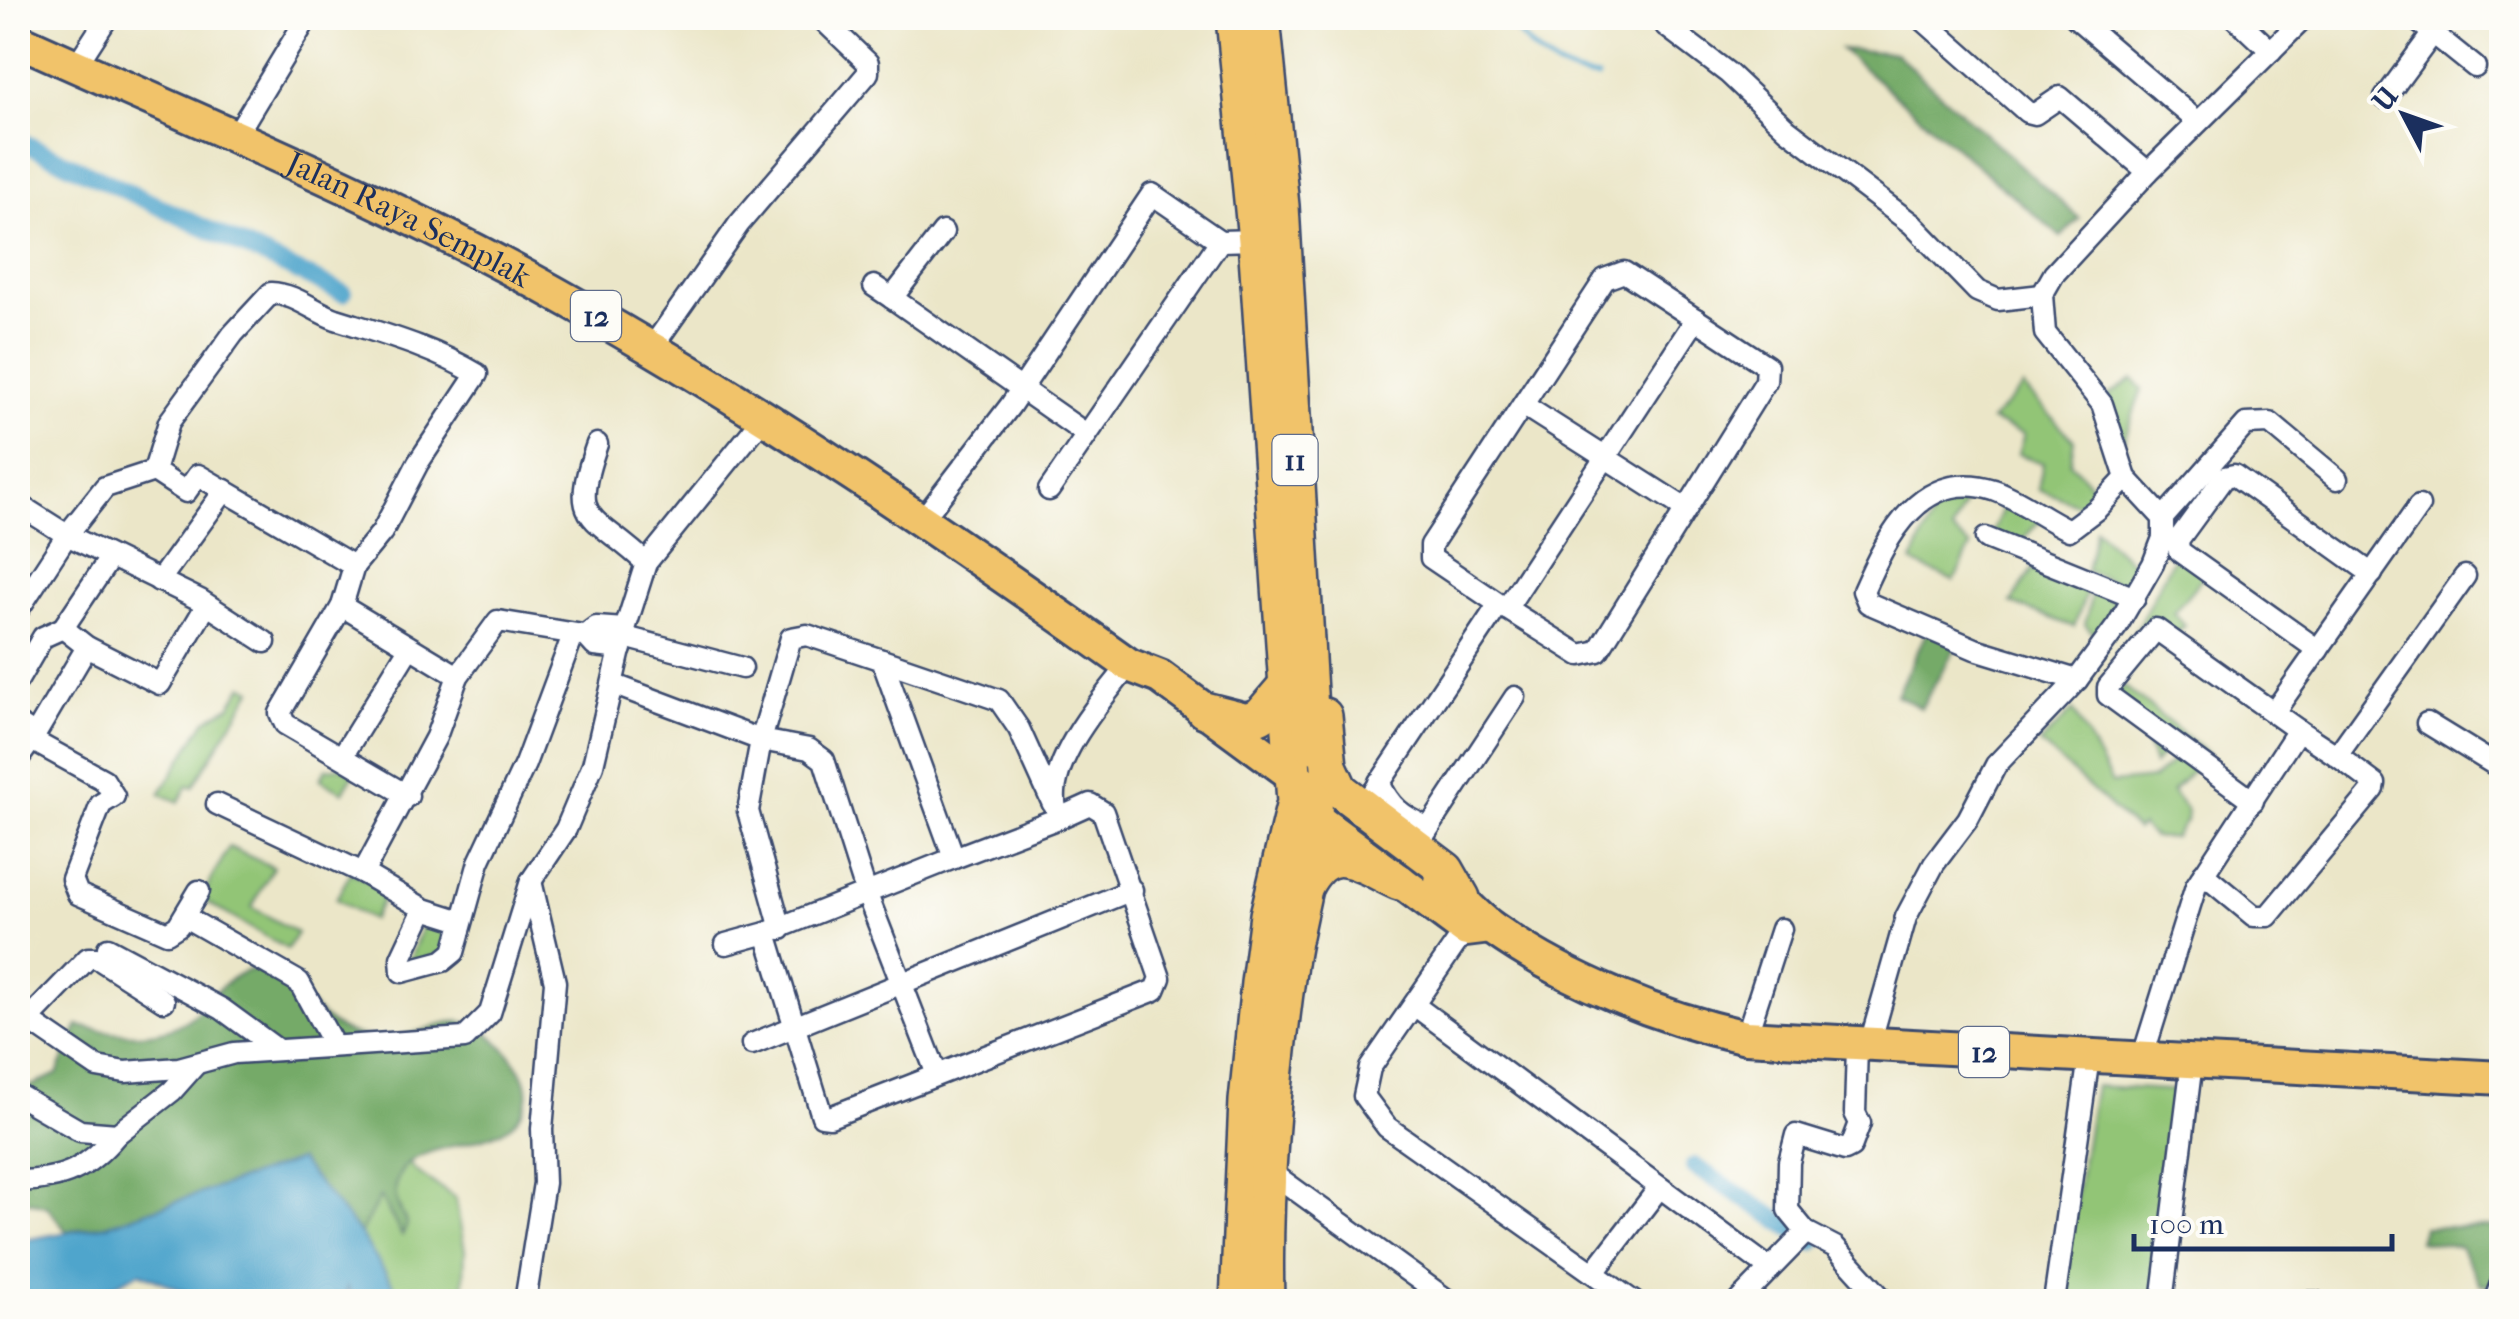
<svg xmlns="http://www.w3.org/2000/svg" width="2519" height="1319" font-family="'IM FELL French Canon',serif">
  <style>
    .green { fill: #92c576; stroke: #567a6a; stroke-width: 2.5 }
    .forest { fill: #75aa67; stroke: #486c62; stroke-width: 2.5 }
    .water { fill: #50a5cc; stroke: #366a95; stroke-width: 2.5 }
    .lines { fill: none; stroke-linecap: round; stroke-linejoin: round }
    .stream { stroke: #50a5cc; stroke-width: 5 }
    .canal { stroke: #50a5cc; stroke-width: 18 }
    .minor-casing { stroke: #3a4a6e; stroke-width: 25 }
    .primary-casing { stroke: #3a4a6e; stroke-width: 38 }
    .trunk-casing { stroke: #3a4a6e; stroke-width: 40 }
    .minor { stroke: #fff; stroke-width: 20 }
    .primary { stroke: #f1c36a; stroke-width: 32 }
    .trunk { stroke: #f1c36a; stroke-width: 35 }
    .labels { text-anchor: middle; stroke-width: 9; stroke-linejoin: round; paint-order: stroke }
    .shield { fill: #fdfcf7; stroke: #5f6c8c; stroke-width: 2.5 }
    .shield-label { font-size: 30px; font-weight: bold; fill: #1b2f5e }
    .street-label { font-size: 32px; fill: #1b2f5e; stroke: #fdfcf7 }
  </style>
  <rect width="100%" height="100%" fill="#fdfcf7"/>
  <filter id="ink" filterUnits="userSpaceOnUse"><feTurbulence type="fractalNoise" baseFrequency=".01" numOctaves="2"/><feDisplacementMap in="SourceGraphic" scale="20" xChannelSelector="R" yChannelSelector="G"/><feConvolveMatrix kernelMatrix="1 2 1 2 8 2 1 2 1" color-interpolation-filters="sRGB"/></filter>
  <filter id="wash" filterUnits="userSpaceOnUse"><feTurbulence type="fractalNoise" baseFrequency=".0048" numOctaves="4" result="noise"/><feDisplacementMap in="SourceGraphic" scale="40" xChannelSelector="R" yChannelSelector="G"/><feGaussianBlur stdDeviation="2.25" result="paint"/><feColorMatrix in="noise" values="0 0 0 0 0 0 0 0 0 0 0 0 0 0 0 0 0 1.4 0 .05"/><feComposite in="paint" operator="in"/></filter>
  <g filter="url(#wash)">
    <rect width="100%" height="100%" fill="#ebe6c8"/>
    <g class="green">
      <polygon points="2133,379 2142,389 2123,443 2106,397"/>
      <polygon points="2023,387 2074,440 2070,463 2093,486 2111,475 2095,497 2079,505 2038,489 2043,463 2018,454 2024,434 1991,421"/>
      <polygon points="2009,495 2045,515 2017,546 1991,535"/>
      <polygon points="1968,496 1952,531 1971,547 1954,581 1912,562 1935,510"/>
      <polygon points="2095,529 2139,569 2128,587 2086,571"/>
      <polygon points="2180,544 2210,568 2173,613 2185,625 2170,640 2145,645 2135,632"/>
      <polygon points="2033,568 2087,591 2074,627 2011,603"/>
      <polygon points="2092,591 2127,606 2100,640 2085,625"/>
      <polygon points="243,685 252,690 193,787 188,785 179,802 160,794 205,721 231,705"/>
      <polygon points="2124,686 2208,754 2172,792 2187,811 2186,821 2174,837 2154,838 2141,826 2136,830 2040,743 2073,710 2112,783 2153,779 2178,756 2169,745 2154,765 2139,717 2126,711 2109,712 2110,696"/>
      <polygon points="342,767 354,774 343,792 320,779 326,769"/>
      <polygon points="229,847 273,867 252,907 297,933 287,949 201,899"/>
      <polygon points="351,872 387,891 372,920 336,899"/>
      <polygon points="426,917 445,921 452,929 445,953 408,964"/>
      <polygon points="2095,1086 2184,1091 2158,1301 2058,1302"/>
      <polygon points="385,1132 416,1171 455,1198 465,1250 463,1301 404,1301 299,1160"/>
    </g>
    <g class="forest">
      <polygon points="1841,49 1895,53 2079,218 2061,237"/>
      <polygon points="1932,621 1963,635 1921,708 1896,695"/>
      <path d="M248,970H277C301,994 324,1028 359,1036C433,1052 453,980 515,1061C524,1073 531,1087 526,1103C508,1162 389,1128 396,1197C397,1206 404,1216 407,1225L402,1235L380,1197L360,1234L299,1160L107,1225L66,1231L48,1207L18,1198V1092L57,1074L78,1026C113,1033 154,1042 187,1020C213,1003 213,985 248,970Z"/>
      <polygon points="2501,1208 2501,1257 2495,1261 2501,1275 2492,1285 2480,1284 2460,1247 2419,1241 2423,1227 2496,1227"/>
    </g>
    <polygon class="water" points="299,1160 360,1234 404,1301 355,1301 347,1287 345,1301 205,1301 140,1272 84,1301 18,1301 18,1241 107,1225"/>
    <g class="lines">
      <path class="stream" d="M1477,18L1511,23C1532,55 1560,75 1598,78"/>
      <g class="canal">
        <polyline points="18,140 343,293"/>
        <polyline points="1694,1166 1813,1242"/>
      </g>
    </g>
  </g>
  <g filter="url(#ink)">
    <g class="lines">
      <g class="minor-casing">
        <g id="minor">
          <polyline points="1662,18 1666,26 1728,73 1787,129 1912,224 1977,291 1998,300 2042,295"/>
          <polyline points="1921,18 2027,112 2035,114 2060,97 2148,172"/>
          <polyline points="2076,18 2198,122"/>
          <polyline points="2236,18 2271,51"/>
          <polyline points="2414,18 2475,67"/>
          <polyline points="2497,18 2502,22"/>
          <polyline points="76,66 107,18"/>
          <polyline points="2385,98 2433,33"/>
          <polyline points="235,137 307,18"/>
          <polyline points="943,232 892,298 1086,434"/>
          <polyline points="874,286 892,298"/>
          <polyline points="651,349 739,224 868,73 868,63 821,18"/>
          <polyline points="1523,405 1686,509"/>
          <path d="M597,444C568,525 592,512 646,563"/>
          <polyline points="154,471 186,492 198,475 354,566"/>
          <polyline points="1049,490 1220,241"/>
          <polyline points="18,504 67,535 18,610"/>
          <polyline points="2163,518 2246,424 2270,423 2337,479"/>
          <polyline points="923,519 1010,406 1152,194 1220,241 1256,240"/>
          <polyline points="1986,538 2135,598"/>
          <polyline points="159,581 225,490"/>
          <polyline points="342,606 458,676"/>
          <polyline points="1506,609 1696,319"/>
          <polyline points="63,628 110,558"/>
          <polyline points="625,637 742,668"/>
          <path d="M265,642L200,600L67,535L105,487L154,471L169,422L233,334L271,293C296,294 313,311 336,319C386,335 431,347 477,374L418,463L382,532L354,566L342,606L280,713L285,724L408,796"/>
          <polyline points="621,649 595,646 585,635 596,627 625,629"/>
          <polyline points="2318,650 2179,551 2178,540 2224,477 2234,475 2372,574"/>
          <polyline points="882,660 999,700 1019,729 1053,804"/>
          <polyline points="18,680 43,637 63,628 87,647 160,684 206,606"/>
          <path d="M2077,680L1975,649L1868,603L1863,591C1887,536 1922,467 1994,490C2020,499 2043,518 2069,530L2097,509L2126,478"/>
          <polyline points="615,685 761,740 748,811 781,929"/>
          <polyline points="2274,712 2419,506"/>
          <polyline points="2427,723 2502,769"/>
          <polyline points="18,724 35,735 18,759"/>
          <polyline points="35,735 87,647"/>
          <polyline points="30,743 37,743 104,780 114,796 101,804 72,879 78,894 167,933 178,926 199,891"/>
          <polyline points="343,755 409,648"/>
          <path d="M1379,782C1390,807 1402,816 1427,827"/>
          <polyline points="2253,801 2108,695 2108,687 2156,629 2298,730"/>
          <polyline points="217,804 363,873 424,909"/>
          <polyline points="1359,814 1499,604 1431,558 1431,545 1605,279 1624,272 1767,366 1766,381 1598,651 1580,655 1499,604"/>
          <polyline points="1417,846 1515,697"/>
          <polyline points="954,858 766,933 822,1116 830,1117 1155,990 1160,978 1103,812 1090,804 1059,818"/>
          <polyline points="363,873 436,737 458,676 498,621 583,635"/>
          <polyline points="2203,874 2254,916 2268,916 2374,789 2375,784 2336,755"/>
          <polyline points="185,917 299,982 333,1044"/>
          <polyline points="462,921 424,909 401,958 402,972 443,961 454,952 479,862 525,764 573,635"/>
          <polyline points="1470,923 1370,1068 1364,1096 1387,1127 1634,1302"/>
          <polyline points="726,944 766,933"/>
          <polyline points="108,948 222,1009 278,1050"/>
          <polyline points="1414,1005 1769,1268"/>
          <polyline points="18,1013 97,1067 125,1072 179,1068 234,1053 465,1038 490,1013 531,881 566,829 593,765 625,629 646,563 765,416"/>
          <polyline points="29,1019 88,958 97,958 164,1001"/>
          <polyline points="1746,1037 1781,929"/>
          <polyline points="752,1044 1132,890"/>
          <polyline points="1857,1046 1855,1113 1860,1123 1851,1147 1845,1150 1796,1135 1789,1162 1788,1210 1806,1232 1835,1247 1885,1302"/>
          <polyline points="1869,1047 1906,917 1934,864 1968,819 1996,765 2077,680 2117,626 2153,564 2163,538 2163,518 2126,478 2102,404 2045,333 2042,295 2054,274 2148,172 2304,18"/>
          <polyline points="2142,1059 2196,886 2298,730 2336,755 2341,750 2465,576"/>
          <path d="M936,1072L866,892L824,760L809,749L761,740L791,638L807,635L882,660L954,858L1059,818C1038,770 1101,701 1129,665"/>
          <polyline points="18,1095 80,1131 117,1134 172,1091 196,1064"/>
          <polyline points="1268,1170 1450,1302"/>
          <path d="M18,1181C63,1180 88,1169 117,1134"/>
          <polyline points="1595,1271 1659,1188"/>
          <polyline points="525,1302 544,1183 542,1129 555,982 531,881"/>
          <polyline points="1738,1302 1806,1232"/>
          <polyline points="2054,1302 2089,1057"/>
          <polyline points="2162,1302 2192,1062"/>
          <polyline points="2300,1302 2316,1302"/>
          <polyline points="2494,1302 2502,1281"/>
        </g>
      </g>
      <g class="primary-casing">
        <g id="primary">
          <path id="s1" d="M18,40C204,124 393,201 571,302C765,411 948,536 1129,665L1160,677L1308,786"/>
          <polyline points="1296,804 1466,930 1490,927"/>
          <path d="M1441,882C1459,896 1474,915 1492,928C1565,980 1660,1018 1746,1037L2502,1078"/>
        </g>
      </g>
      <g class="trunk-casing">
        <g id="trunk">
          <polyline points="1234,18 1256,240 1295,802 1268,915 1259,983 1247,1101 1238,1302"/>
          <polyline points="1262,18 1281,206 1312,745"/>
          <polyline points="1204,710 1247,721 1261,715 1284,688"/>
          <polyline points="1324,716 1329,766 1340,790 1446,870 1462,898"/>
          <path d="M1302,892C1328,837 1355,862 1399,882"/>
          <path d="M1266,1302C1263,1189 1273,1075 1289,964C1297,910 1317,851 1314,797"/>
        </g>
      </g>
      <use href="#minor" class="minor"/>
      <use href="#primary" class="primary"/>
      <use href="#trunk" class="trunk"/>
    </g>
  </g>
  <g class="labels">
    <g class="shield">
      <rect x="571" y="291" width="50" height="50" rx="8"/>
      <rect x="1272.5" y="435" width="45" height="50" rx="8"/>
      <rect x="1959" y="1027" width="50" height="50" rx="8"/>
    </g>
    <g class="shield-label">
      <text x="596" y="326">12</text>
      <text x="1295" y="470">11</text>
      <text x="1984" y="1062">12</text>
    </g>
    <g class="street-label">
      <text dy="11" stroke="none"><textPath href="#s1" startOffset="430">Jalan Raya Semplak</textPath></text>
    </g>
  </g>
  <rect width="2519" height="1319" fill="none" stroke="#fdfcf7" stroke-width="60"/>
  <g transform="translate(2404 115) rotate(311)" stroke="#fdfcf7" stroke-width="8" paint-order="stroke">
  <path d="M0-8L18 38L0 25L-18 38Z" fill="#1b2f5e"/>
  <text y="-15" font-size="28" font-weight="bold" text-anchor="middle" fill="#1b2f5e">U</text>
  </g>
  <path d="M2134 1234v15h258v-15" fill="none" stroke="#1b2f5e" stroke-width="5"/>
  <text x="2149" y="1234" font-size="30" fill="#1b2f5e" stroke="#fdfcf7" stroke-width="8" paint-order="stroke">100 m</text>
</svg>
